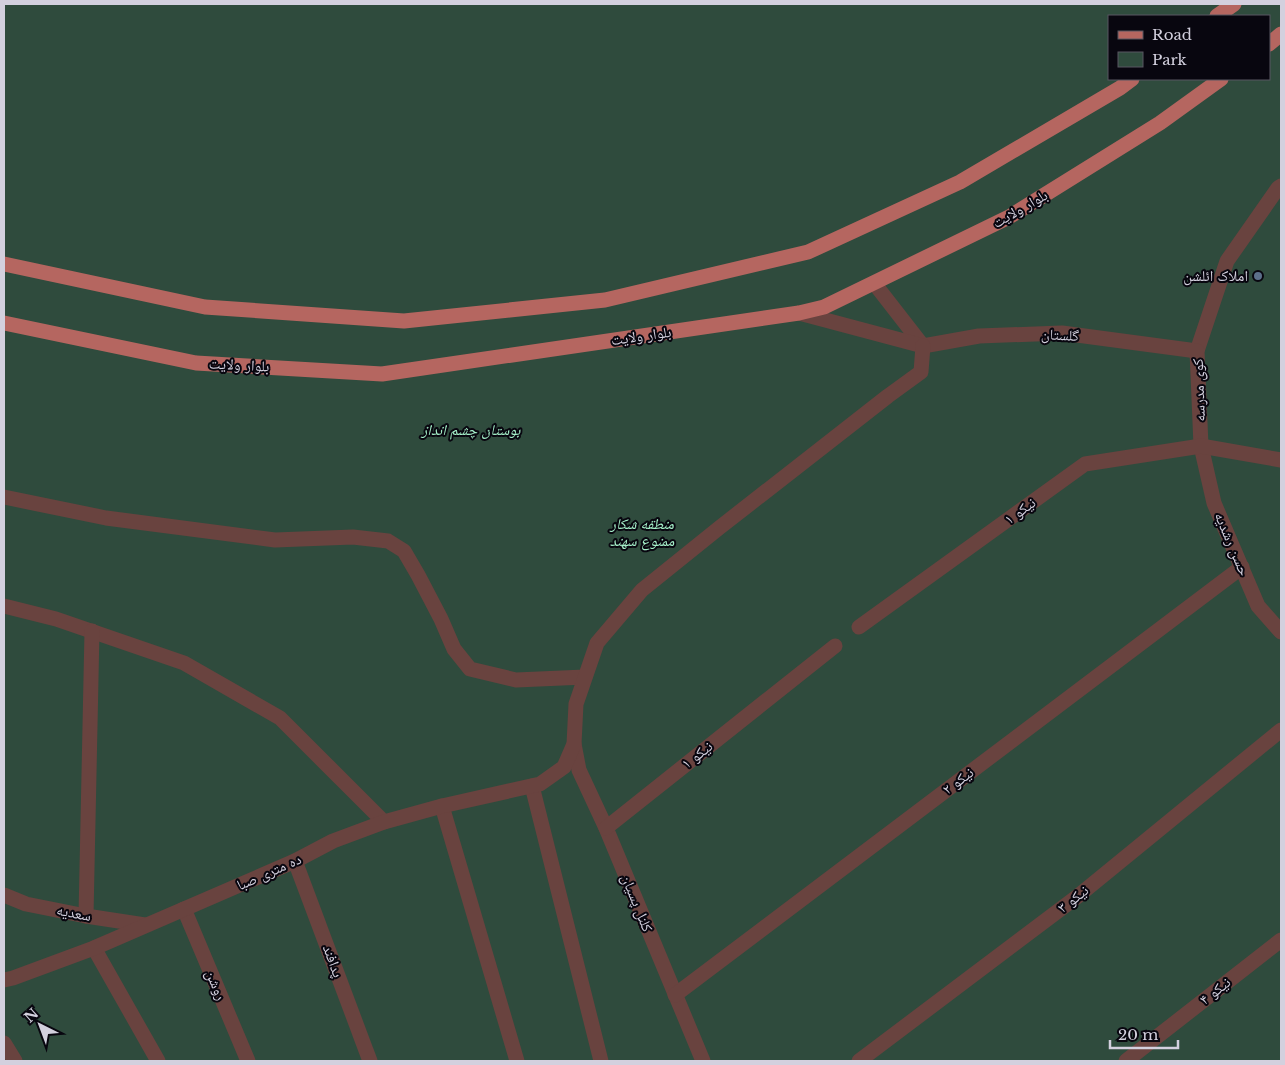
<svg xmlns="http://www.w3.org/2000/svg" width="1285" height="1065" font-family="'Libre Baskerville','Noto Naskh Arabic',serif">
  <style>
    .green { fill: #2f4b3d; fill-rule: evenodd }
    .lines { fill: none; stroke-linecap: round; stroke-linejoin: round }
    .minor { stroke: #69433f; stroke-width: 15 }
    .major { stroke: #b56660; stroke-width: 15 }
    .service-dot { fill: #5c6f8a; stroke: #08060f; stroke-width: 2 }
    .labels { text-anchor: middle; stroke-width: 4; stroke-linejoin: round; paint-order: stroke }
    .street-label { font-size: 15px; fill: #d3d0de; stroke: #08060f }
    .poi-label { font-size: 15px; fill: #d3d0de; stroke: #08060f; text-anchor: end }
    .park-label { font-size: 15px; font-style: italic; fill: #a5f0c9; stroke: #08060f }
  </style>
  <rect width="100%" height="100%" fill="#1f192e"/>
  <path class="green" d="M4,4H1281V1061H4ZM1109,16H1269V79H1109Z"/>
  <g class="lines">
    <g class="minor">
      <polyline points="1281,186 1278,188 1227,261 1197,351 1201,446 1214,503 1258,606 1281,632"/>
      <polyline points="874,283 923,346"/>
      <polyline points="799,313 923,346 979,336 1062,333 1197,351"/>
      <polyline points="4,497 106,518 275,540 353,537 388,541 404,551 418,575 441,619 454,649 470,669 516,680 585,677"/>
      <polyline points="4,606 56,619 184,663 280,718 384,822"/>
      <polyline points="859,627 1085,464 1201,446 1281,460"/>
      <polyline points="574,744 579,770 606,828 703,1061"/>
      <polyline points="532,786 601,1061"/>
      <polyline points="442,806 517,1061"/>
      <polyline points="606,828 835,646"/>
      <polyline points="295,861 370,1061"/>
      <polyline points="4,895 26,904 86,916 145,925"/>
      <polyline points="184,909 248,1061"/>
      <polyline points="86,916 92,631"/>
      <polyline points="94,948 158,1061"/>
      <polyline points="4,980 13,978 94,948 295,861 333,841 384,822 442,806 540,784 564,767 574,744 576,704 597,643 642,590 719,528 888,396 921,372 923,346"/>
      <polyline points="675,995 1242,567"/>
      <polyline points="4,1043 15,1061"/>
      <polyline points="859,1061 1078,896 1281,730"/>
      <polyline points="1126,1061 1281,940"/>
    </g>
    <g class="major">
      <polyline points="1217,16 1234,4"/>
      <polyline points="1269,44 1281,34"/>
      <polyline points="4,264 205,307 404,321 605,300 808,252 960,182 1120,88 1132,79"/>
      <polyline points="4,323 196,363 382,374 799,313 824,307 1009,217 1160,123 1221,79"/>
    </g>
  </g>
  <circle class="service-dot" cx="1258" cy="276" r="5"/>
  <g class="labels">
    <g class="street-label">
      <text transform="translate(1020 209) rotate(-30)" y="5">بلوار ولایت</text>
      <text transform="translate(1060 335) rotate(3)" y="5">گلستان</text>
      <text transform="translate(641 336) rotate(-8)" y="5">بلوار ولایت</text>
      <text transform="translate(239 365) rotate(3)" y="5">بلوار ولایت</text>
      <text transform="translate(1199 390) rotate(-92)" y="5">کوی مدرسه</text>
      <text transform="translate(1020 511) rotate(-36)" y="5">نیکو ۱</text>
      <text transform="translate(1232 544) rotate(67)" y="5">حسن رشدیه</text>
      <text transform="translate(697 755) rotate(-38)" y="5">نیکو ۱</text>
      <text transform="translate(958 781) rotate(-37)" y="5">نیکو ۲</text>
      <text transform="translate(269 872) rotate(-24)" y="5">ده متری صبا</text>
      <text transform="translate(1073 899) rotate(-38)" y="5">نیکو ۳</text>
      <text transform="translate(637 903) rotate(68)" y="5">کلنل پسیان</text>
      <text transform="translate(74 913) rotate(11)" y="5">سعدیه</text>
      <text transform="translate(333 961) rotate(70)" y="5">پدافند</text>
      <text transform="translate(216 985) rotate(67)" y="5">روشن</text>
      <text transform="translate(1215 991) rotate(-38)" y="5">نیکو ۴</text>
    </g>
    <g class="poi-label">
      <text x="1248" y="281">املاک ائلشن</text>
    </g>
    <g class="park-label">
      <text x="471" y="435">بوستان چشم انداز</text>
      <text x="642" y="529">منطقه شکار<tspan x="642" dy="17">ممنوع سهند</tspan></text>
    </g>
  </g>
  <rect width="1285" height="1065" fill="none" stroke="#d3d0de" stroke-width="10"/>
  <rect x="1108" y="15" width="162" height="65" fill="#08060f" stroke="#595762"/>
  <rect x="1118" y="31" width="25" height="8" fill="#b56660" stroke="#595762"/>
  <text x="1152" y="40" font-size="15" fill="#d3d0de">Road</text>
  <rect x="1118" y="52" width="25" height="15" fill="#2f4b3d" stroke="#595762"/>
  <text x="1152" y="65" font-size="15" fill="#d3d0de">Park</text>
  <g transform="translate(40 1025) rotate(318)" stroke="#08060f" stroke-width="4" paint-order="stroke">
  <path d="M0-4L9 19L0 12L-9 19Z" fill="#d3d0de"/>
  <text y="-8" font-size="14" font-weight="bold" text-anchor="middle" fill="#d3d0de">N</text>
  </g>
  <path d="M1110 1040v8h68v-8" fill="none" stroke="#d3d0de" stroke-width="2.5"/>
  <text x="1118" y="1040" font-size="15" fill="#d3d0de" stroke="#08060f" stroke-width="4" paint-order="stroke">20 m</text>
</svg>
